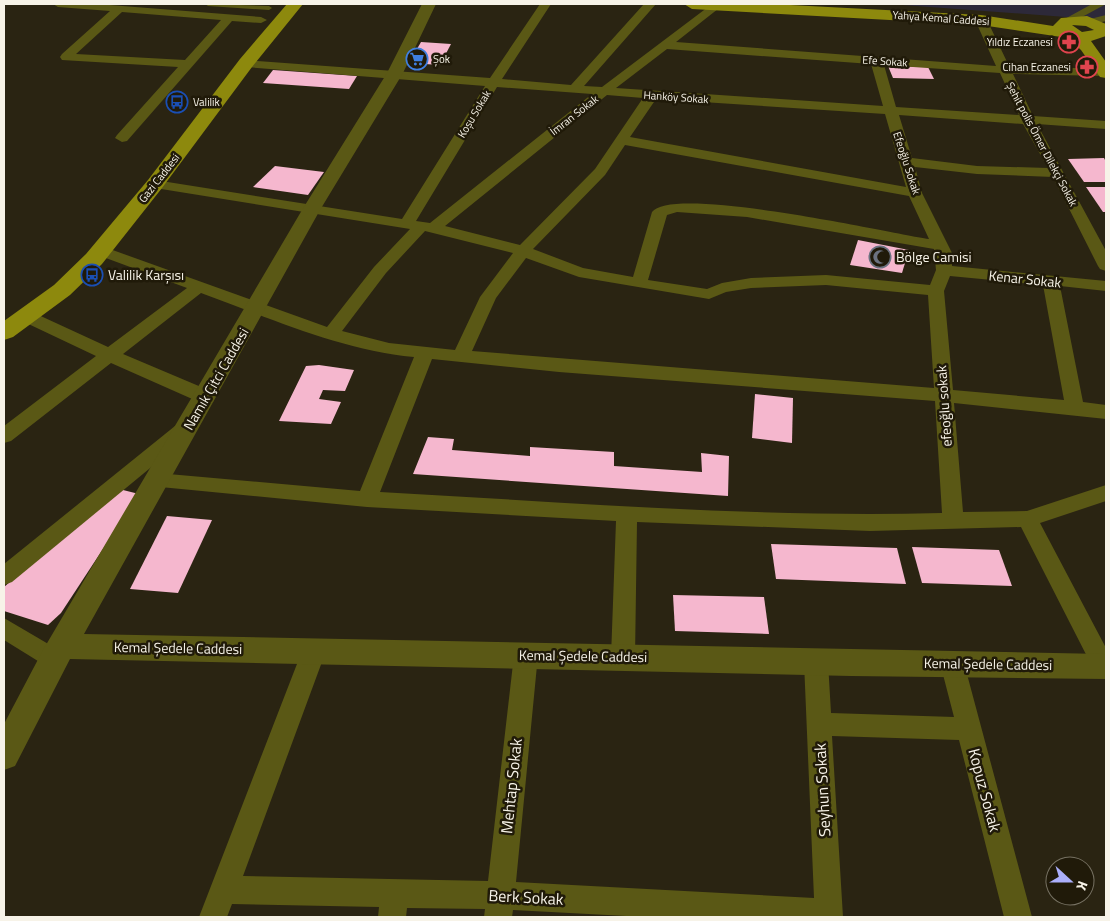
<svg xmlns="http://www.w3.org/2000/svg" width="1110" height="921" font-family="'Titillium Web',sans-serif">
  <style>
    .education { fill: #2d2939 }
    .building { fill: #f5b7ce }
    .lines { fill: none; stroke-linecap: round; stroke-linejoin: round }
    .service { fill: #5a5815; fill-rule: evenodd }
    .minor { fill: #5a5815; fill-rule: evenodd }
    .tertiary { fill: #5a5815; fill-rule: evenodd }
    .primary { fill: #8d890d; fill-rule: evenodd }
    .labels { text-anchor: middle; stroke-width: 5; stroke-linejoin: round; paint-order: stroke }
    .far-street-label { font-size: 11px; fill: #f7f3e8; stroke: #201a09 }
    .far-poi-label { font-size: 11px; fill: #f7f3e8; stroke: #201a09; text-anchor: end }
    .poi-label { font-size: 14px; fill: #f7f3e8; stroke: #201a09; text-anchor: start }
    .street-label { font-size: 14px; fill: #f7f3e8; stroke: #201a09 }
    .near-street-label { font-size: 16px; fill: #f7f3e8; stroke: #201a09 }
  </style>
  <rect width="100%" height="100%" fill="#2a2412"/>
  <polygon class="education" points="889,4 1106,4 1106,20"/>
  <g class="building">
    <polygon points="421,42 451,44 440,65 409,63"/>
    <polygon points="888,66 928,67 934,79 893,78"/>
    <polygon points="273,70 357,76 349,89 263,83"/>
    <polygon points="1104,158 1106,162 1106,182 1084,182 1068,159"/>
    <polygon points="275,166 324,172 308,195 253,187"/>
    <polygon points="1086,187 1106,187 1106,212 1103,212"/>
    <polygon points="858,240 909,250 902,273 850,265"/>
    <polygon points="319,365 354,370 345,391 323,390 319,399 341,402 331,424 279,421 306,366"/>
    <polygon points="755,394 793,398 792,443 752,438"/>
    <polygon points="428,437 454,439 452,450 530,456 530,447 614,452 614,466 702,472 701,453 729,456 728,496 413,474"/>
    <polygon points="119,489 139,494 61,613 48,625 4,611 4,587"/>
    <polygon points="167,516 212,520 178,593 130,589"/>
    <polygon points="771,544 897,548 906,584 776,579"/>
    <polygon points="912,547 999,550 1012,586 922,583"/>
    <polygon points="673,595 764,597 769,634 675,631"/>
  </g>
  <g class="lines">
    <polygon class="service" points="205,4 269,6 272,8 269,10 208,6"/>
    <g class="minor">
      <path d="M53,4H97L261,17L267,20L261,23L232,21L127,141L122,142L115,138L117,135L178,67L62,60L60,57L62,54L110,11L58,7ZM122,12L221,20L185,60L76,54Z"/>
      <path d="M540,4H551L502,79L571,85L644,4H656L584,86L602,87L712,4L723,5L676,42L996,66L975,20L981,17L987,20L1009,66L1106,69L1105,76L1013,74L1033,116L1106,121V129L1037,124L1106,251V271L1100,269L1098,266L1053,177L977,174L915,167L922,193L952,253V266L1106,281V291L1060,286L1083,402L1106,405V419L954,403L963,512L1027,511L1106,485V501L1040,523L1106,648V677L1096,674L1021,527L870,531L637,522L635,657L631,664L623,667L615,664L611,657L616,521L367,507L150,486L147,481L150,476L157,473L360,491L414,357C340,350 270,318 201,293L123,354L213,392L215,397L213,402L206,403L199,402L111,363L11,441L4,443V426L96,356L20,320L17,316L20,312H32L108,347L187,288L95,254L93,251L95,248H107L327,327L374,267L410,229L155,188L148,184L150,181L155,180L402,219L485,86L246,67L242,66L240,63L242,60L490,78ZM667,49L871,64L883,106L616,88ZM884,65L1000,73L1019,115L896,107ZM497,87L592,94L430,223L416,221ZM607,95L643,98L595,169L520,245L445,226ZM656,99L885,114L906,187L630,137ZM899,115L1023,124L1048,168L977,166L912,158ZM625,145L909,196L929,239C890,233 672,184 652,212L633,277L583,268L533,249L605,175ZM677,212L747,217L934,249L936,270L930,285L826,275L751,278L722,283L707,289L648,280L667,215ZM425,231L513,253L480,297L455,350L389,343L342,331L386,273ZM526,258L579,277L709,299L726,292L751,288L826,285L928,295L934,388L472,351L496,298ZM950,276L1043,285L1064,400L953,390L944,291ZM432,359L559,372L935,401L942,513C755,518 567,502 380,492Z"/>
      <polygon points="1092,4 1106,4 1071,23 1063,23 1061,21"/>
      <polygon points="1106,15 1106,21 1090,25 1084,22 1086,20"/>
      <polygon points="182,424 189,426 192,431 189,436 12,582 4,585 4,564 175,426"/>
      <polygon points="4,618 62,652 66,659 62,666 54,669 46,666 4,640"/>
      <polygon points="314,641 322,644 326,651 243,876 488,881 514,655 518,648 526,645 534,648 538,655 516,882 814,898 804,662 808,655 816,652 824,655 828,662 831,713 954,717 940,663 944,656 952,653 960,656 964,663 1032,917 1004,917 959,740 832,736 843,917 645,917 513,910 512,917 484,917 485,909 407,908 406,917 378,917 379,907 232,904 227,917 199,917 302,651 306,644"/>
    </g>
    <polygon class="tertiary" points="422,4 436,4 403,73 320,210 84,634 1104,654 1106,655 1106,679 851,676 70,659 15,766 4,770 4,724 43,650 302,210 387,73"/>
    <g class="primary">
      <polygon points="287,4 303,4 252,67 162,188 102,264 70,295 13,337 4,340 4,321 54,285 86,254 148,180 240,59"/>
      <path d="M684,4H771L981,15L1053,26L1061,18L1087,16L1106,24V36L1091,41L1106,62V78L1100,77L1081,50L1068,38L981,25L692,9ZM1072,25L1086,26L1094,30L1082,32Z"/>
    </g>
  </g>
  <defs>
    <g id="pharmacy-ring" transform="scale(1.125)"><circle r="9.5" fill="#201a09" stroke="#e0444e" stroke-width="1.5"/><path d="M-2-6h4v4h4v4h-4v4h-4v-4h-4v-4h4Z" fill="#e0444e"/></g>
    <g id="supermarket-ring" transform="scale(1.125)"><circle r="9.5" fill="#201a09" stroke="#3f7fe0" stroke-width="1.5"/><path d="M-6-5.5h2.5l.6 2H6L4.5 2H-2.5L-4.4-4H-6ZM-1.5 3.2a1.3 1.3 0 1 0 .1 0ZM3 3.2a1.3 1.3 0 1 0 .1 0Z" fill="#3f7fe0"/></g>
    <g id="bus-ring" transform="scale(1.125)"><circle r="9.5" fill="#201a09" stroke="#1a4fb4" stroke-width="1.5"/><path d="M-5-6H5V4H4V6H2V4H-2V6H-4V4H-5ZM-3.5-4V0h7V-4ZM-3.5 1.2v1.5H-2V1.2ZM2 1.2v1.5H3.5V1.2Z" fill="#1a4fb4"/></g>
    <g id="mosque-ring" transform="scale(1.125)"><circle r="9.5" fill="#201a09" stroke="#6b7280" stroke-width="1.5"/><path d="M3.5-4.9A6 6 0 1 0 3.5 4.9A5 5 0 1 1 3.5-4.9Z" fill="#6b7280"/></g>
  </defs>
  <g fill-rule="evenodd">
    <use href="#pharmacy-ring" x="1069" y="42"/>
    <use href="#supermarket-ring" x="417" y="59"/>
    <use href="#pharmacy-ring" x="1087" y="67"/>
    <use href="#bus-ring" x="177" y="102"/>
    <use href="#mosque-ring" x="880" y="257"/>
    <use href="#bus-ring" x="92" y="275"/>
  </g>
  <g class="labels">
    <g class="far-street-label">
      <text transform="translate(941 18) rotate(4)" y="4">Yahya Kemal Caddesi</text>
      <text transform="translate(885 61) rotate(4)" y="4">Efe Sokak</text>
      <text transform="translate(676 97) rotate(4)" y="4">Hanköy Sokak</text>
      <text transform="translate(474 114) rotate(-59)" y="4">Koşu Sokak</text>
      <text transform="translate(574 115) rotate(-38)" y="4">İmran Sokak</text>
      <text transform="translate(1042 144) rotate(62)" y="4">Şehit polis Ömer Dilekçi Sokak</text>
      <text transform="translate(907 163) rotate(72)" y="4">Efeoğlu Sokak</text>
      <text transform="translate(159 178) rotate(-52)" y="4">Gazi Caddesi</text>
    </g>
    <g class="far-poi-label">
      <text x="1053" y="46">Yıldız Eczanesi</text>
      <text x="433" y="63" text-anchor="start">Şok</text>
      <text x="1071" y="71">Cihan Eczanesi</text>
      <text x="193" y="106" text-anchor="start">Valilik</text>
    </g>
    <g class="poi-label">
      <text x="896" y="262">Bölge Camisi</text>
      <text x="108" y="280">Valilik Karşısı</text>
    </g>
    <g class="street-label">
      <text transform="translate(1025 279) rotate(6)" y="5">Kenar Sokak</text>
      <text transform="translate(216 379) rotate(-60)" y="5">Namık Çitci Caddesi</text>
      <text transform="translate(944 406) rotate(-94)" y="5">efeoğlu sokak</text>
      <text transform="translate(178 648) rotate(1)" y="5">Kemal Şedele Caddesi</text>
      <text transform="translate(583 656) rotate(1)" y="5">Kemal Şedele Caddesi</text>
      <text transform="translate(988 664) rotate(1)" y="5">Kemal Şedele Caddesi</text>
    </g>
    <g class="near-street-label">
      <text transform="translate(511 786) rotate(-84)" y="6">Mehtap Sokak</text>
      <text transform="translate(822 790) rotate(-93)" y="6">Seyhun Sokak</text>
      <text transform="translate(985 790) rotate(75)" y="6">Kopuz Sokak</text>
      <text transform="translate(526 897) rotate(3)" y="6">Berk Sokak</text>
    </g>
  </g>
  <rect width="1110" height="921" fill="none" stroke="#f7f3e8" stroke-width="10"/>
  <g transform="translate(1070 881) rotate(111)"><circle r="24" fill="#201a09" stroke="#767162"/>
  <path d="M0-4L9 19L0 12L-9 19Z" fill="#abaffb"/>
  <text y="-8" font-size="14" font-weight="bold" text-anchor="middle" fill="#f7f3e8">K</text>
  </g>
</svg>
